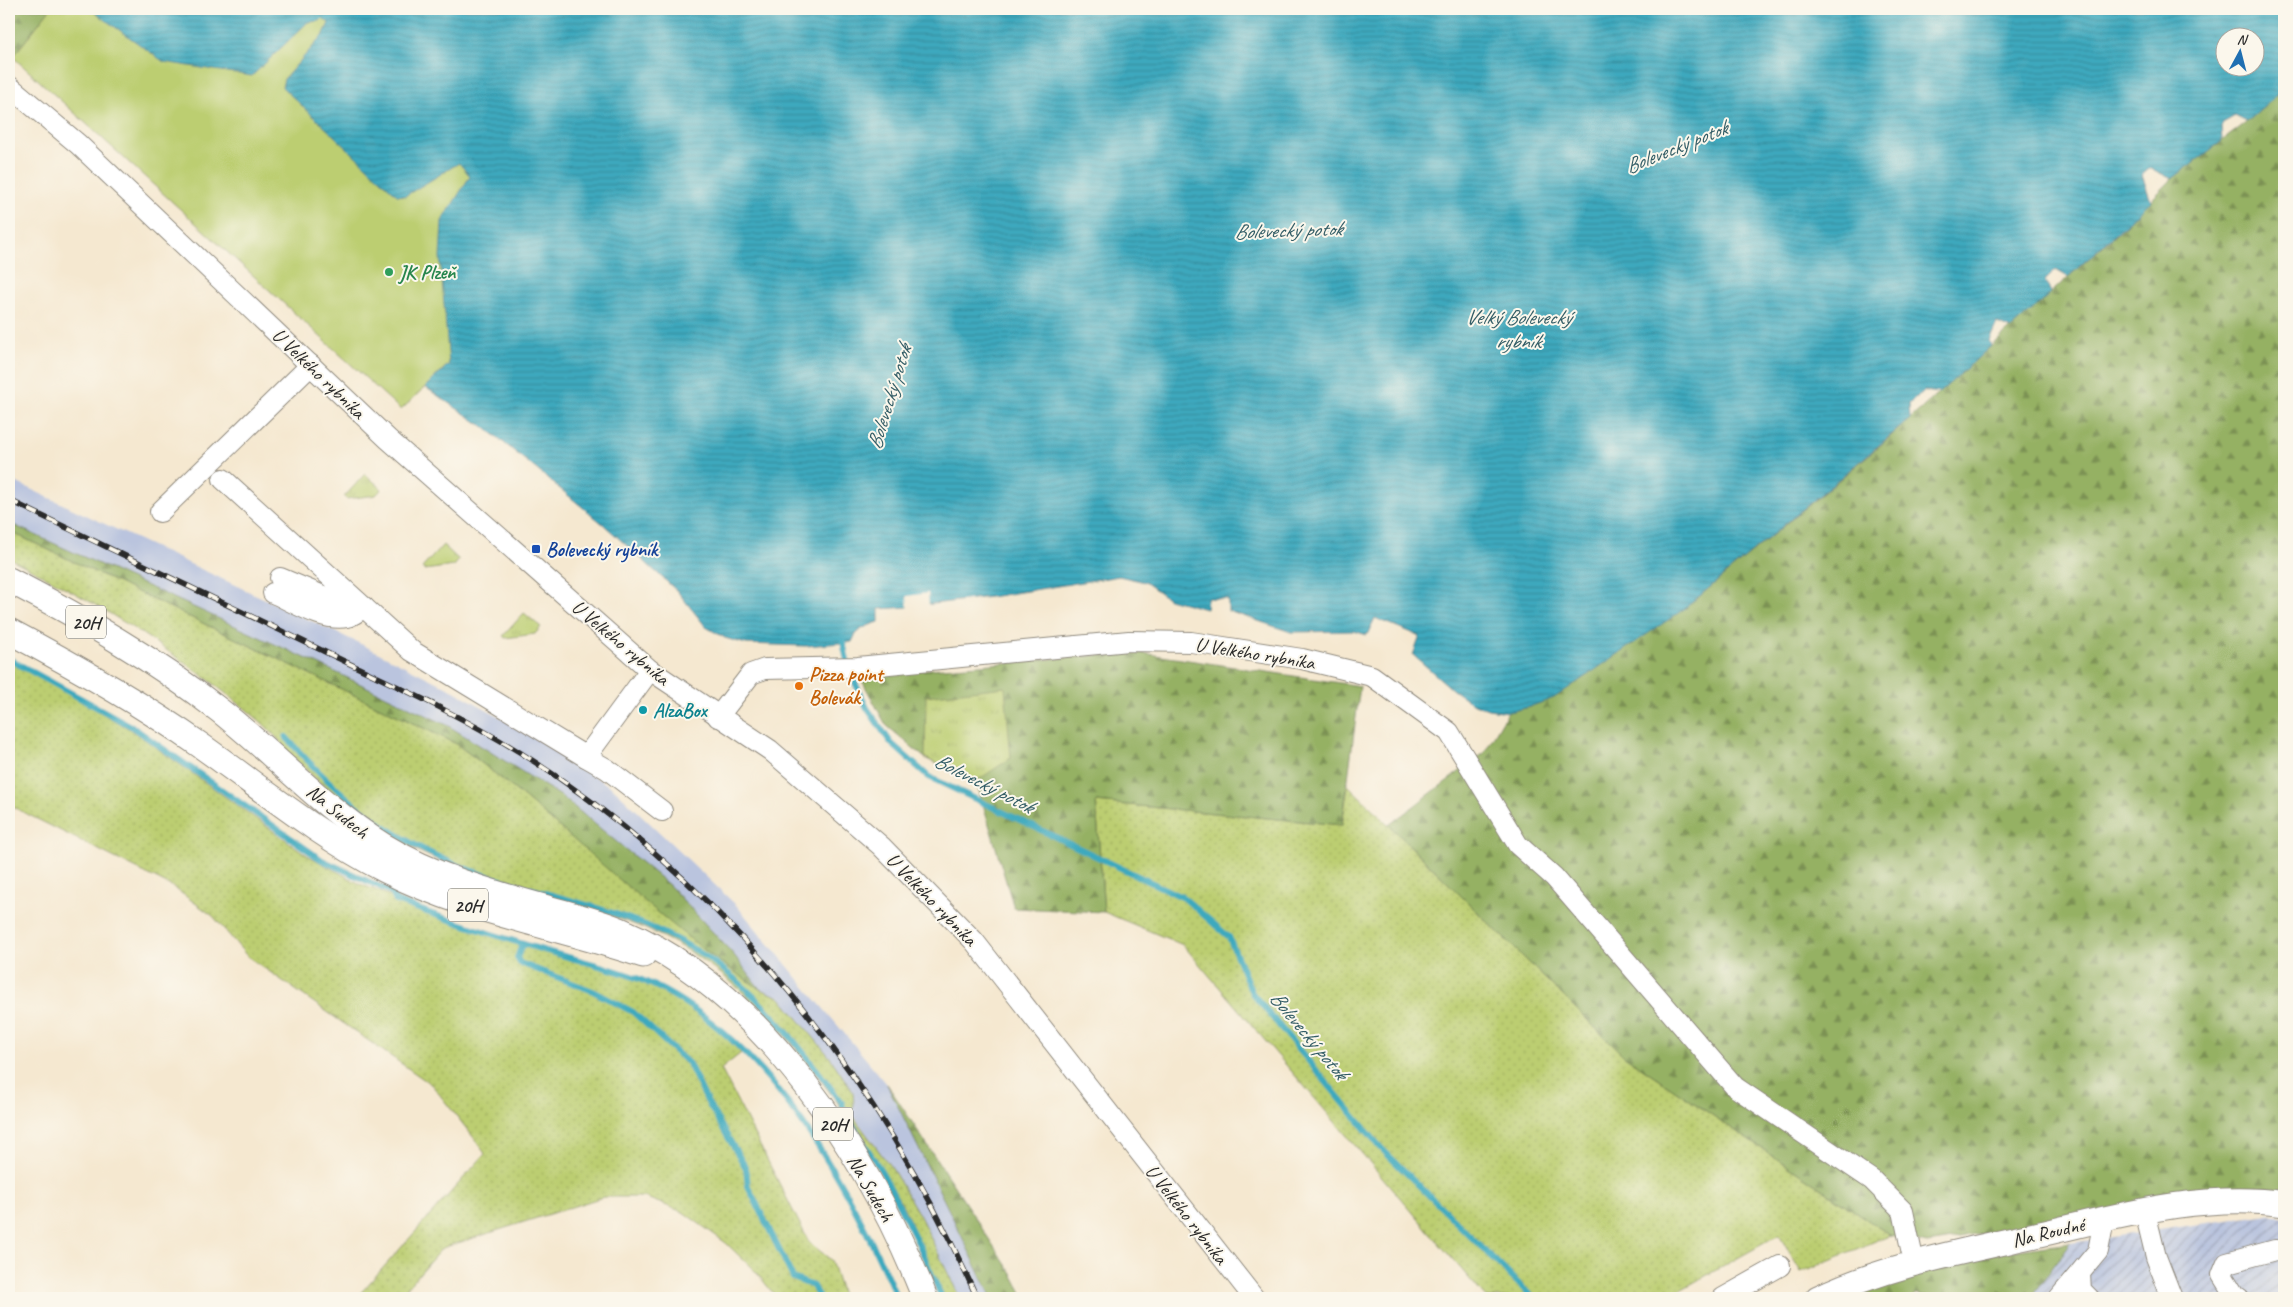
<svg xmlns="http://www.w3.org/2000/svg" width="2293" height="1307" font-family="Caveat,sans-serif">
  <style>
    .industrial { fill: url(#industrial-furrows) }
    .railway { fill: #bac4de }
    .grass { fill: url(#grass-dots); stroke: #747c4e }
    .forest { fill: url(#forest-firs); stroke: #606e47 }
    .park { fill: url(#park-tufts); stroke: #747c4e }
    .pitch { fill: #bcce71; stroke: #747c4e }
    .water { fill: url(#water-rules); stroke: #346a74; fill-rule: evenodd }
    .pier { fill: #f5e8d0 }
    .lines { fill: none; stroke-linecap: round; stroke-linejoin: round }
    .stream { stroke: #3ea9be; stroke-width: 6 }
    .minor-casing { stroke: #908a7e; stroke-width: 22 }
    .major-casing { stroke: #908a7e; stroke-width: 27 }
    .minor { stroke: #fff; stroke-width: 20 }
    .major { stroke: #fff; stroke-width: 25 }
    .rail-casing { stroke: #2b2b2b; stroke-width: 5.5 }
    .rail { stroke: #fbf7ec; stroke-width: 4; stroke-dasharray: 11; stroke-linecap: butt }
    .leisure-dot { fill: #2e9e5b; stroke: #fbf7ec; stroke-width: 2 }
    .transit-dot { fill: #1a4fb4; stroke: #fbf7ec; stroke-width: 2 }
    .food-dot { fill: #e8710a; stroke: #fbf7ec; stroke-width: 2 }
    .culture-dot { fill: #0f9aa8; stroke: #fbf7ec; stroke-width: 2 }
    .labels { text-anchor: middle; stroke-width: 4; stroke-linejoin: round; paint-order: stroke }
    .shield { fill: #fbf7ec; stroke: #696865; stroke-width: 1 }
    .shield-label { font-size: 19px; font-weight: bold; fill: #2b2b2b }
    .leisure-label { font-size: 20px; font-weight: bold; fill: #27864d; stroke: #fbf7ec; text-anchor: start }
    .street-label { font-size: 20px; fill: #2b2b2b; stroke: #fbf7ec }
    .transit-label { font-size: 20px; font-weight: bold; fill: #164399; stroke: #fbf7ec; text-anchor: start }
    .food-label { font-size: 20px; font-weight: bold; fill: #c56008; stroke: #fbf7ec; text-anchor: start }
    .culture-label { font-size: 20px; font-weight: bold; fill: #0d838f; stroke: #fbf7ec; text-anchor: start }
    .water-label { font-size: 21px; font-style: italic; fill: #335d66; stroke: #fbf7ec }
  </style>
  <defs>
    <pattern id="industrial-furrows" width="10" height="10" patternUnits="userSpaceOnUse" patternTransform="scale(1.25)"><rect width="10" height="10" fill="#bac4de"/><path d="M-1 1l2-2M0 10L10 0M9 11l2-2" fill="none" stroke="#979fb4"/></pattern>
    <pattern id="grass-dots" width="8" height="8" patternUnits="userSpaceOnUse" patternTransform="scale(1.25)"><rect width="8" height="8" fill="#bcce71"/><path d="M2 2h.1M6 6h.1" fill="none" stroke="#a2b162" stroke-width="1.8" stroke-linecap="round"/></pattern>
    <pattern id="forest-firs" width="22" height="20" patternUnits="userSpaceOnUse" patternTransform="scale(1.25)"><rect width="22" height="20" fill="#95b163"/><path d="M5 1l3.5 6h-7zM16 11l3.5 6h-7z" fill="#7a9052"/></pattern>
    <pattern id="park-tufts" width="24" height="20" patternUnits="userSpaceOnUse" patternTransform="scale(1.25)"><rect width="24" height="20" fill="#bcce71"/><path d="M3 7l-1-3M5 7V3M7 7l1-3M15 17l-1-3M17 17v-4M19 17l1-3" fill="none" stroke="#a2b162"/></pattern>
    <pattern id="water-rules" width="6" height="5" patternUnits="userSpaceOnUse" patternTransform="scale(1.25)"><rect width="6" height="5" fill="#3ea9be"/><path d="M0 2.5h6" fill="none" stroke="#348a9b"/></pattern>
  </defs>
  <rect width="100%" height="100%" fill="#fbf7ec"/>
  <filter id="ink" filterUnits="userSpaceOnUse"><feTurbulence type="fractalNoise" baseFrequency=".02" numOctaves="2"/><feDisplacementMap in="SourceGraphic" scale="10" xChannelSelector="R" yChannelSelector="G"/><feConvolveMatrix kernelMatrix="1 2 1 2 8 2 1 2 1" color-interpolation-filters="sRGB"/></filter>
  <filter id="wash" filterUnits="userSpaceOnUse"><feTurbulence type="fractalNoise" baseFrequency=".0096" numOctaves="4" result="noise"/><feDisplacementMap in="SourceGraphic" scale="20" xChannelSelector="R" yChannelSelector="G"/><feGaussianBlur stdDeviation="1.12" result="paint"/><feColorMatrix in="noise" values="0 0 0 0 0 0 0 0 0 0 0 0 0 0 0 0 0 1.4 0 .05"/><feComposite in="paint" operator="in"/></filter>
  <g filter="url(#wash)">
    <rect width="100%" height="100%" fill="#f5e8d0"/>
    <polygon class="industrial" points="2269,1214 2284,1218 2284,1298 2031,1298 2070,1243"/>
    <polygon class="railway" points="9,479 363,645 454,691 520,728 614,789 737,906 887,1084 992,1298 960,1298 921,1218 893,1170 797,1037 734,955 670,886 561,796 447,725 314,662 9,523"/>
    <g class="grass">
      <path d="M9,531L455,743L499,776L708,953L760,989L780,997L829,1056L853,1092L854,1105L850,1112L893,1170L921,1218L960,1298H945L904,1208L847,1109L840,1106C783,1028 722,955 628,922C550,895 466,880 394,838C361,819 329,792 302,766C287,752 276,735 260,721C183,656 99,603 9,558Z"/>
      <polygon points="9,662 39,677 130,729 307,855 360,884 467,926 608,968 675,996 715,1024 741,1053 721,1069 809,1242 831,1260 843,1298 777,1298 756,1272 726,1243 683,1212 644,1197 603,1197 442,1248 398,1298 356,1298 485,1154 481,1147 432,1085 247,956 213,916 173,887 9,805"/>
      <polygon points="1348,785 1623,1055 1890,1235 1801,1272 1779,1235 1666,1298 1486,1298 1183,945 1104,912 1096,802 1342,825"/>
    </g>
    <g class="forest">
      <polygon points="9,9 50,9 13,57 9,53"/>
      <polygon points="2284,83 2284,1191 2265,1187 1928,1243 1890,1235 1623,1055 1389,825 1484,753 1508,712 1529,707 1684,609 1883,443 2122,229 2172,179 2247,122 2275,97"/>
      <path d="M9,523L314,662L447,725L561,796L670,886L734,955L760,989C742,977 724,965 707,952C620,885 543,807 455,743L9,531Z"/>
      <polygon points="1135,652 1360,686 1342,825 1096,802 1104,912 1014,908 977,784 925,758 886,725 859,675"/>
      <polygon points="887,1084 1012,1274 1025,1298 992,1298"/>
      <polygon points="2070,1243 2031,1298 1938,1298 1917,1294 1911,1298 1850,1298 1902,1277 2003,1252"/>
    </g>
    <g class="park">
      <polygon points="365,474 382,489 376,495 346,499 344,497"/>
      <polygon points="443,545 459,560 454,566 424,570 422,568"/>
      <polygon points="524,613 541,627 535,634 505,638 503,636"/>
      <polygon points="1005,687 1011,758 975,782 925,758 926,696"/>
    </g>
    <polygon class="pitch" points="50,9 406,9 607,180 449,364 401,410 13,57"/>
    <path class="water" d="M90,9H2284V83L2275,97L2247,122L2235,116L2221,124L2222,141L2172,179L2150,168L2142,175L2151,201L2068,277L2056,270L2045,281L2051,293L2011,329L1997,323L1989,341L1991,346L1939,393L1924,391L1909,404L1910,419L1684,609L1554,698L1529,707L1508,712L1488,709L1472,703L1453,690L1413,655L1420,636L1375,618L1367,635L1354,631L1291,632L1228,611V599L1207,598L1206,609L1169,599L1145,582L1119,576L990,597L908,607L879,609V622C866,626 857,629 852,642L806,646L746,644L725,638L706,627L677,591L603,524L487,429L425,387L449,364L440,257L442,221L470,176L459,163L405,196L397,195L282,87L284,79L324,34L329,23L323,18L320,21L308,22L252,76L164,62ZM2226,38H2256V68H2226Z"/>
    <polygon class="pier" points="928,593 929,607 908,610 907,596"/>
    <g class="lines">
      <g class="stream">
        <polyline points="842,637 849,670 867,708 891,743 929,777 1184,898 1229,937 1252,993 1381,1148 1533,1298"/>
        <path d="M9,659L131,726L322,860L391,892L396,901C445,919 493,935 543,950C576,960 611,967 644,981C765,1033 847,1182 897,1298"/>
        <path d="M286,737C335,793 389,838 459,866C537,896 625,906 697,951C757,988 800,1047 842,1103L844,1111L883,1174L920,1247L942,1298"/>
        <polyline points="522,944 517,958 520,963 593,991 633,1012 689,1064 708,1103 746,1168 748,1186 793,1278 813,1286 819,1298"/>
      </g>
    </g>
  </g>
  <g filter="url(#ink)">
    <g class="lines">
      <g class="minor-casing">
        <g id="minor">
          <polyline points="9,86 78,144 388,439 650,670 770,750 881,846 974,941 1254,1298"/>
          <polyline points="223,479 412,651 586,757 650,670"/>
          <polyline points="160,512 311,365"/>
          <polyline points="280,578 330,599 355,600"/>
          <path d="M273,593C294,602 323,622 347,617C353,616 359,611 364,607"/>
          <polyline points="718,717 751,674 765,669 858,667 1129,641 1191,642 1302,659 1372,676 1449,732 1518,845 1554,877 1735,1087 1872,1180 1903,1211 1914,1263"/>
          <polyline points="586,757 607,769 662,811"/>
          <polyline points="2145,1212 2156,1257 2172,1298"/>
          <polyline points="2080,1274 2081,1290 2089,1298"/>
          <polyline points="1723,1298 1780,1266"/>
          <polyline points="2059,1298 2098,1251 2104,1220"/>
          <polyline points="2239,1298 2235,1296 2222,1275 2227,1263 2275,1250 2284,1251"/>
        </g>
      </g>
      <g class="major-casing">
        <g id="major">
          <path d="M9,580C82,618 154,659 219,710C275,754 322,807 382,845C434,877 493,893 551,909C574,915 598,921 620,930C763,990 870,1159 925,1298"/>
          <path d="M9,631C75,666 139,702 200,745C261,788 319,836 385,870C467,912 557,926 643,955"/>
          <path d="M1818,1298C1888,1265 1965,1251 2040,1234C2119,1216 2203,1192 2284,1204"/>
        </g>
      </g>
      <use href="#minor" class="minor"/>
      <use href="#major" class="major"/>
      <g class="rail-casing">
        <path id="rail" d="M9,500C112,550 216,599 319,649C387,682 457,713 521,753C724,881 881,1080 977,1298"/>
      </g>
      <use href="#rail" class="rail"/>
    </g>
  </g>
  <circle class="leisure-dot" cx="389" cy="272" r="5"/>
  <rect class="transit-dot" x="531" y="544" width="10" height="10" rx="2.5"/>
  <circle class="food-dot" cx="799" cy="686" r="5"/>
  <circle class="culture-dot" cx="643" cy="710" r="5"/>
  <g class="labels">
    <g class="shield">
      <rect x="66" y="605.5" width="40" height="33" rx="4"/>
      <rect x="448" y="888.5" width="40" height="33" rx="4"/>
      <rect x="813" y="1107.5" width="40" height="33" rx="4"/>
    </g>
    <g class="shield-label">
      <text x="86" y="629">20H</text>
      <text x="468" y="912">20H</text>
      <text x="833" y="1131">20H</text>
    </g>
    <g class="leisure-label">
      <text x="399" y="279">JK Plzeň</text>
    </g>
    <g class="street-label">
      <text transform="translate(319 373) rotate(44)" y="7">U Velkého rybníka</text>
      <text transform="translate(621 642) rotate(40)" y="7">U Velkého rybníka</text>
      <text transform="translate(1255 653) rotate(9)" y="7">U Velkého rybníka</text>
      <text transform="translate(338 811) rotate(39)" y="7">Na Sudech</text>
      <text transform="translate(932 899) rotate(46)" y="7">U Velkého rybníka</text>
      <text transform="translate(871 1188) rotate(60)" y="7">Na Sudech</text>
      <text transform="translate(1187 1214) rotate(52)" y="7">U Velkého rybníka</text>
      <text transform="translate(2048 1232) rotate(-13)" y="7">Na Roudné</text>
    </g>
    <g class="transit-label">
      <text x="546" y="556">Bolevecký rybník</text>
    </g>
    <g class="food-label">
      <text x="809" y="681">Pizza point<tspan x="809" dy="23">Bolevák</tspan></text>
    </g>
    <g class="culture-label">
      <text x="653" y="717">AlzaBox</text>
    </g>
    <g class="water-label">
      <text transform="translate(1676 147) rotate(-22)" y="7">Bolevecký potok</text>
      <text transform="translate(1288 230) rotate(-2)" y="7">Bolevecký potok</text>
      <text x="1518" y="324">Velký Bolevecký<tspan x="1518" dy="24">rybník</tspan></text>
      <text transform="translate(889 397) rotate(-73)" y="7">Bolevecký potok</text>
      <text transform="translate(984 783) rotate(27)" y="7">Bolevecký potok</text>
      <text transform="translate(1309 1035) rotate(50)" y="7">Bolevecký potok</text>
    </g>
  </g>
  <rect width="2293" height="1307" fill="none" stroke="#fbf7ec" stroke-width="30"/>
  <g transform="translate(2240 52) rotate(7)"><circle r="24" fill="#fbf7ec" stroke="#a8a59f"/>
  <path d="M0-4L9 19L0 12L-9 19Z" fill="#1f6fb2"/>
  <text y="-8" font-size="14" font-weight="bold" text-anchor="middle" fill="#2b2b2b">N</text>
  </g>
</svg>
